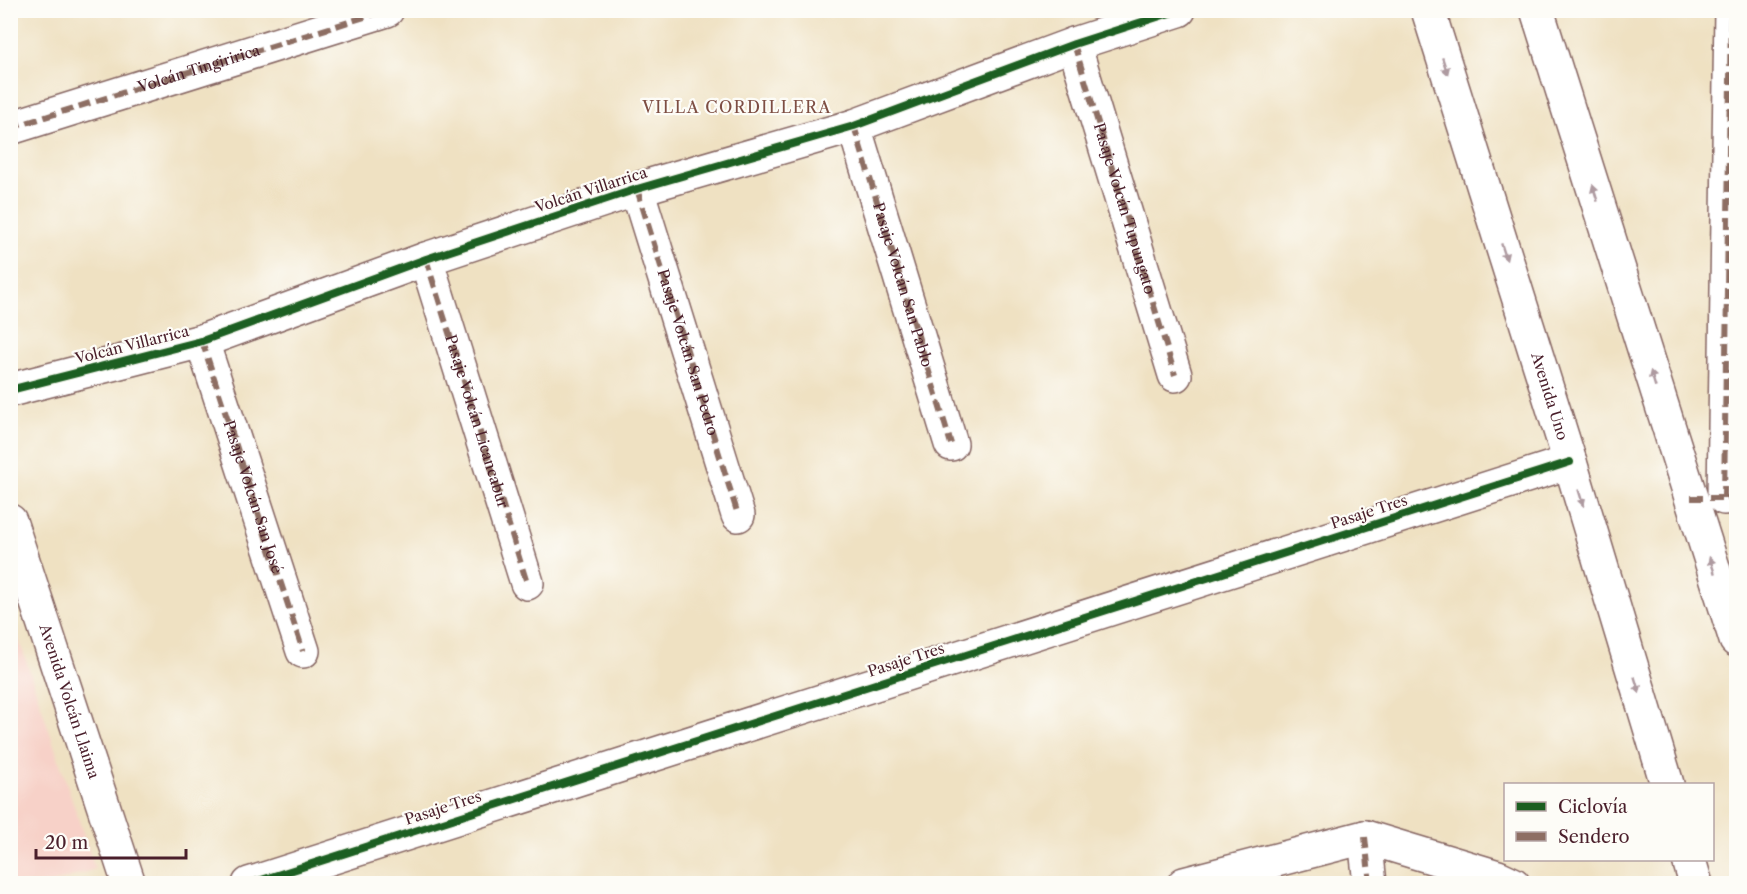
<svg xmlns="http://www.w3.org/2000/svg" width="1747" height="894" font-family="'Libre Caslon Text',serif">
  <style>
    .built { fill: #f7d1c8 }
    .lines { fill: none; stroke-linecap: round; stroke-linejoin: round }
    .minor-casing { stroke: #846360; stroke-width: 36 }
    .minor { stroke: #fff; stroke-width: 33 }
    .quiet { stroke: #8d6e63; stroke-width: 6; stroke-dasharray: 12 6; stroke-linecap: butt }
    .cycleway-casing { stroke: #fdfcf7; stroke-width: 11 }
    .cycleway { stroke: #1b5e20; stroke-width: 8 }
    .oneway { fill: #ae9aa0 }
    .labels { text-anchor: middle; stroke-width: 4.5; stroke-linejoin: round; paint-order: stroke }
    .street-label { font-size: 15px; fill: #4a1f2b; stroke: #fdfcf7 }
    .neighbourhood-label { font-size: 16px; letter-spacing: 1.5px; fill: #7e4e43; stroke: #fdfcf7 }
  </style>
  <rect width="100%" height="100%" fill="#fdfcf7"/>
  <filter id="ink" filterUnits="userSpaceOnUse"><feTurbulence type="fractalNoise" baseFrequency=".0167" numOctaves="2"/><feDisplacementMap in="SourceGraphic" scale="12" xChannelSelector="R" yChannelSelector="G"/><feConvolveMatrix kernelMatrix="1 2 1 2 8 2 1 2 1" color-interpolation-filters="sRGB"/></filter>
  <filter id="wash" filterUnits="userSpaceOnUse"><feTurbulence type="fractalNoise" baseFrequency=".008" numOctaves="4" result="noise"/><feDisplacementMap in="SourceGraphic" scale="24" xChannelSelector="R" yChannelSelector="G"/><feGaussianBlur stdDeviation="1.35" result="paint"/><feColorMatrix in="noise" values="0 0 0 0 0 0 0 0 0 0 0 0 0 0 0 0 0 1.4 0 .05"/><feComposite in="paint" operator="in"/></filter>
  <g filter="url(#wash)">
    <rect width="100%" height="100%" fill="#efe1c2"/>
    <polygon class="built" points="11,615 95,869 53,883 11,883"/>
  </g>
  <g filter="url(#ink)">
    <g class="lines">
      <g class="minor-casing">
        <g id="minor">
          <path id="s1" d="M1428,10L1570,462L1667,784"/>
          <polyline points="1537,10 1736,640"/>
          <polyline points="1074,44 1175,375"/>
          <path id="s2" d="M854,126L951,444"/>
          <path id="s3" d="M10,128L387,10"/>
          <path id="s4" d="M637,189L738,515"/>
          <path id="s5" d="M426,259L527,583"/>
          <path id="s6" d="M202,341L303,651"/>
          <polyline points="10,390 202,341 426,259 637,189 854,126 1074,44 1179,10"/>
          <polyline points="1724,498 1731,10"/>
          <path id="s7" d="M10,521L129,884"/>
          <polyline points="1365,837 1370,884"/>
          <polyline points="1689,860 1696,884"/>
          <polyline points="249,884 1570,462"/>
          <polyline points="1184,884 1365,837 1498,877 1513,884"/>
        </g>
      </g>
      <use href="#minor" class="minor"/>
      <g class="quiet">
        <path id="s8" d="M1074,44L1175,375"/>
        <polyline points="854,126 951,444"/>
        <polyline points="10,128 387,10"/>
        <polyline points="637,189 738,515"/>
        <polyline points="426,259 527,583"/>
        <polyline points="202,341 303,651"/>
        <polyline points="1691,498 1736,498"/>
        <polyline points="1724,498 1731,10"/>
        <polyline points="1365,837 1370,884"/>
      </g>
      <g class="cycleway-casing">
        <g id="cycleway">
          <polyline points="10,390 202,341 426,259 637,189 854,126 1074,44 1179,10"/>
          <polyline points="249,884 1570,462"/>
        </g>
      </g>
      <use href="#cycleway" class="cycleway"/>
    </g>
    <defs><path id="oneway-solid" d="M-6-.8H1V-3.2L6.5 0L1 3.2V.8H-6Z" transform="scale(1.5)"/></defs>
    <g class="oneway">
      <use href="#oneway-solid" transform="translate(1445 66) rotate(72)"/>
      <use href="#oneway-solid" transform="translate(1595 193) rotate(-107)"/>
      <use href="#oneway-solid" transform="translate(1504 252) rotate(72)"/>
      <use href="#oneway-solid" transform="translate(1653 379) rotate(-107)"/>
      <use href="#oneway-solid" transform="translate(1581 498) rotate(73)"/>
      <use href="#oneway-solid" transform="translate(1712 565) rotate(-108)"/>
      <use href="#oneway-solid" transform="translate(1637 685) rotate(73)"/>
    </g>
  </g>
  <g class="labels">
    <g class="street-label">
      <text dy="5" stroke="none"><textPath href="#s3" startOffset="198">Volcán Tingiririca</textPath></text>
      <text transform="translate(591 190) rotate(-18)" y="5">Volcán Villarrica</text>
      <text dy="5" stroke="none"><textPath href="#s8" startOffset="172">Pasaje Volcán Tupungato</textPath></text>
      <text dy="5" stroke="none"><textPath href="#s2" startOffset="166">Pasaje Volcán San Pablo</textPath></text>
      <text transform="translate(132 345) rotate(-14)" y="5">Volcán Villarrica</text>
      <text dy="5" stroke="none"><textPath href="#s4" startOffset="171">Pasaje Volcán San Pedro</textPath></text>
      <text dy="5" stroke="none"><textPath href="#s1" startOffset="405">Avenida Uno</textPath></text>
      <text dy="5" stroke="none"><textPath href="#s5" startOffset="170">Pasaje Volcán Licancabur</textPath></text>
      <text dy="5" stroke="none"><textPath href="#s6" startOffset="164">Pasaje Volcán San José</textPath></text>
      <text transform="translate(1369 512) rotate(-18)" y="5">Pasaje Tres</text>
      <text transform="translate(906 660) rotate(-18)" y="5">Pasaje Tres</text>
      <text dy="5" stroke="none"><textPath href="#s7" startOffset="190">Avenida Volcán Llaima</textPath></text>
      <text transform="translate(443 808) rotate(-18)" y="5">Pasaje Tres</text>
    </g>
    <g class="neighbourhood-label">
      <text x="737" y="113">VILLA CORDILLERA</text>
    </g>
  </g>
  <rect width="1747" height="894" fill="none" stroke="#fdfcf7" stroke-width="36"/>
  <rect x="1504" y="783" width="210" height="78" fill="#fdfcf7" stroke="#b5a4a5" stroke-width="1.5"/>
  <rect x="1516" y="802" width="30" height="9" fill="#1b5e20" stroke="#b5a4a5" stroke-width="1.5"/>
  <text x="1558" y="813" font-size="18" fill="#4a1f2b">Ciclovía</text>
  <rect x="1516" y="832" width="30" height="9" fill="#8d6e63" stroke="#b5a4a5" stroke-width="1.5"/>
  <text x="1558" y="843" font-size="18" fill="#4a1f2b">Sendero</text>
  <path d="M36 849v9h150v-9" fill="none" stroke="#4a1f2b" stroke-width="3"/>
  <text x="45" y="849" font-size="18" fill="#4a1f2b" stroke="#fdfcf7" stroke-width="4.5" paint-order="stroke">20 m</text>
</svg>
